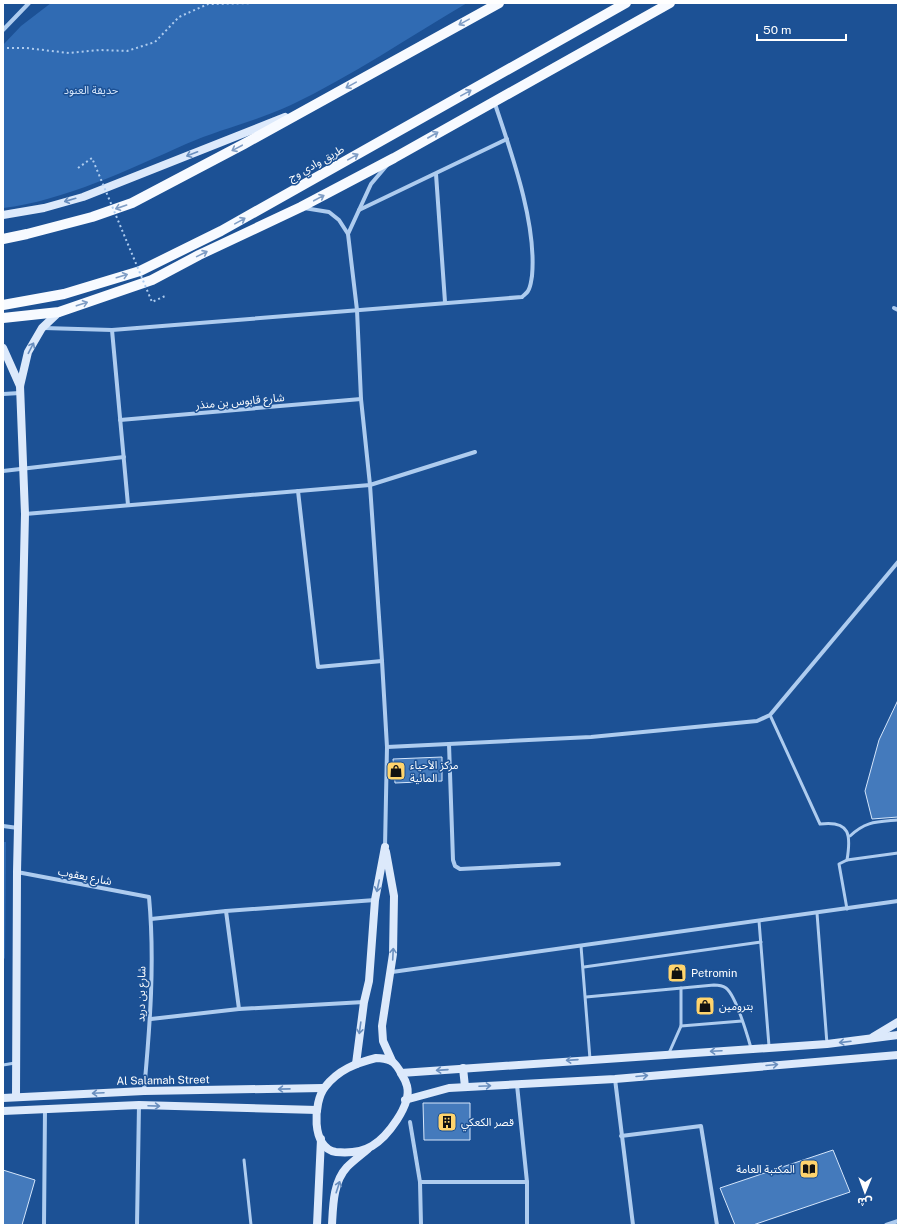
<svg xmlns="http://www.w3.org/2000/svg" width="901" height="1228" font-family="'Public Sans','Noto Sans Arabic',sans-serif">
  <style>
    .green { fill: #306bb3 }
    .building { fill: #447abc; stroke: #d5e6fb }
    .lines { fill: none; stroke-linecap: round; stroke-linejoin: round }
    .path { stroke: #aeccef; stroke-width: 2; stroke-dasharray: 2 3; stroke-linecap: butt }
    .lane { stroke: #aeccef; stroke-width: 3 }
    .street { stroke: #aeccef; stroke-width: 4 }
    .secondary { stroke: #dce9fb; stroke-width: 8 }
    .primary { stroke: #f7faff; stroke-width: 10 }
    .path-bridge { stroke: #aeccef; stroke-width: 2; stroke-dasharray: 2 3; stroke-linecap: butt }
    .oneway { stroke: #7f9dc5 }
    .oneway2 { stroke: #698ebe }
    .labels { text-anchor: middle; stroke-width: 3; stroke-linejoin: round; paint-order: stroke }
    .park-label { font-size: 11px; fill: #d5e6fb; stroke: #1c5195 }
    .street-label { font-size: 11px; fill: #fff; stroke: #1c5195 }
    .poi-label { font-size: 11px; fill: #fff; stroke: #1c5195; text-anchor: start }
  </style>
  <rect width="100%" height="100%" fill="#1c5195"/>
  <g class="green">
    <path d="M51,3H467C409,37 352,76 291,105C257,121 220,129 186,144C130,169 63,201 3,208V45L21,26Z"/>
    <polygon points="3,842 6,842 5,958 3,960"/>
  </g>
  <g class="building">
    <polygon points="898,700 898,817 872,819 865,791 879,740"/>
    <polygon points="442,757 442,781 395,783 393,759"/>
    <polygon points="423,1103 470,1103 470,1140 424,1140"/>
    <polygon points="833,1150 850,1192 753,1225 735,1225 720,1188"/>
    <polygon points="3,1170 35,1180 22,1225 3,1225"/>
  </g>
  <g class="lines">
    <polyline class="path" points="7,48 26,48 69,53 100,50 127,51 155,42 179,17 208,4 256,3"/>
    <g class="lane">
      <path d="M770,715L820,824C851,820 851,836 847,860L839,864L847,909"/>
      <path d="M850,836C866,821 876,822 898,820"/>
      <polyline points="847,860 898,853"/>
      <polyline points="817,913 827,1044"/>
      <polyline points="759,921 769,1046"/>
      <polyline points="581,946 590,1059"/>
      <polyline points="584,967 761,942"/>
      <path d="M586,997L714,985C718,985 723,986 726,988C736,996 747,1034 751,1048"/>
      <polyline points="681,1026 742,1021"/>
      <polyline points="669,1053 681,1026 681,988"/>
      <polyline points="3,1065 15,1063"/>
      <polyline points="244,1160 251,1225"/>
    </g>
    <g class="street">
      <polyline points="3,30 29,3"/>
      <polyline points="436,174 445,302"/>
      <polyline points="304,208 329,212 339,220 348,234 357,310 361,399 370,485 382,661 387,747 385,847"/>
      <polyline points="359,210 507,139"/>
      <polyline points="348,234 371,184 388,164"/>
      <polyline points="894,308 898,310"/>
      <path d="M44,328L112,330L522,297C524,295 527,293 528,291C531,286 531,281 532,276C537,223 511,152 494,101"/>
      <polyline points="112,330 128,505"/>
      <polyline points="3,394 20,393"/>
      <polyline points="120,420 361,399"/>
      <polyline points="3,471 124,457"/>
      <polyline points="298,491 318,667 382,661"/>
      <polyline points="25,514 370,485 475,452"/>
      <polyline points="449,744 453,860 455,866 460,869 559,864"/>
      <polyline points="387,747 591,737 757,721 770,715 898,562"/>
      <polyline points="3,826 18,828"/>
      <path d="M17,872L149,897C155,961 150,1026 144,1091"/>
      <polyline points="226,911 239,1009"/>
      <polyline points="151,919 226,911 375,900"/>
      <polyline points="392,972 898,901"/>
      <polyline points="151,1019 239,1009 364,1002"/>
      <polyline points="615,1079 633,1225"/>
      <polyline points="517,1085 527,1182 527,1225"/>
      <polyline points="410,1122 420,1182 421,1225"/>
      <polyline points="621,1136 701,1126 717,1225"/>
      <polyline points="420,1182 527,1182"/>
      <polyline points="44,1225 45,1109"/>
      <polyline points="137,1225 139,1105"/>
      <polyline points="886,1225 898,1221"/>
    </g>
    <g class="secondary">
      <polyline points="3,215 44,208 83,197 285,117"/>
      <polyline points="3,348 20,386"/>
      <polyline points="386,852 394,896 393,954 382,1026 383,1041 392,1061"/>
      <polyline points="873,1037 898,1022"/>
      <path d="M376,1058C380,1058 387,1059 391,1061C395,1063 400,1071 402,1075C404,1078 406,1082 407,1086C412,1105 387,1137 372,1146C362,1152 347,1153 336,1152C311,1149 313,1102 325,1087C338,1070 356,1063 376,1058Z"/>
      <polyline points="356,1064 364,1002 369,981 375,900 385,847"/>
      <polyline points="463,1068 465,1087"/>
      <polyline points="401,1073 827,1044 898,1035"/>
      <polyline points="16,1097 17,872 25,514 20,386 28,352 42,328 59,312"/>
      <polyline points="3,1098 144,1091 323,1088"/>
      <polyline points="405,1100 449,1088 615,1079 898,1055"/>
      <polyline points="3,1111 139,1105 317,1110"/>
      <polyline points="317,1225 321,1139"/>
      <path d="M332,1225C333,1206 333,1182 347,1167C353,1161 361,1155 368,1149"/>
    </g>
    <g class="primary">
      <polyline points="3,239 27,234 92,217 132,203 244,144 499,3"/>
      <polyline points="3,305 64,294 140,271 221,231 626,3"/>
      <polyline points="3,318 59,312 152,280 199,255 301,207 394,158 670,3"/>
    </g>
    <polyline class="path-bridge" points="78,168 92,158 152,302 165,296"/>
  </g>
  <defs><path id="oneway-shaft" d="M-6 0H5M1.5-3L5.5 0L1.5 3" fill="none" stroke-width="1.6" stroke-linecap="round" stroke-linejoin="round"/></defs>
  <g class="oneway">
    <use href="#oneway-shaft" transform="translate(464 22) rotate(151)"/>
    <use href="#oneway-shaft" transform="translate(351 85) rotate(151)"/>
    <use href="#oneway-shaft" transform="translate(466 93) rotate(-29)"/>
    <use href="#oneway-shaft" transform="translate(433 135) rotate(-30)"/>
    <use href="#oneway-shaft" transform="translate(237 148) rotate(152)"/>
    <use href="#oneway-shaft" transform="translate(353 157) rotate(-29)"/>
    <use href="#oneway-shaft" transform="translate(319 198) rotate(-28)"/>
    <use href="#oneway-shaft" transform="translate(121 207) rotate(161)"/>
    <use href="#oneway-shaft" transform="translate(240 221) rotate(-29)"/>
    <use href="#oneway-shaft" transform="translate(202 254) rotate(-26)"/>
    <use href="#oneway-shaft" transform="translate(122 276) rotate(-17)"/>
    <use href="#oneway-shaft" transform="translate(82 304) rotate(-18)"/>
  </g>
  <g class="oneway2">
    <use href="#oneway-shaft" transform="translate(192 154) rotate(159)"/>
    <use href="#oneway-shaft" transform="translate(70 200) rotate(164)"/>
    <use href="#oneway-shaft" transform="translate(31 348) rotate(-63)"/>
    <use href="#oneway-shaft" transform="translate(378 886) rotate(102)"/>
    <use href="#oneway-shaft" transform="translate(393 954) rotate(-87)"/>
    <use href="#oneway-shaft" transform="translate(360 1028) rotate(98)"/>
    <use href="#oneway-shaft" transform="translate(845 1042) rotate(173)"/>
    <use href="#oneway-shaft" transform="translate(716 1051) rotate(177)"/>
    <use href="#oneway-shaft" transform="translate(572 1060) rotate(176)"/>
    <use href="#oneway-shaft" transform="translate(772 1065) rotate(-5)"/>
    <use href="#oneway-shaft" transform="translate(442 1070) rotate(176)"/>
    <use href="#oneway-shaft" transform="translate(642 1076) rotate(-5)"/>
    <use href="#oneway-shaft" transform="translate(485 1086) rotate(-3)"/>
    <use href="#oneway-shaft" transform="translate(284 1089) rotate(179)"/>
    <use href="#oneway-shaft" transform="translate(98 1093) rotate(177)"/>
    <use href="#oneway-shaft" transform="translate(154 1106) rotate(2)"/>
    <use href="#oneway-shaft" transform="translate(338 1187) rotate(-72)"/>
  </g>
  <defs>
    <g id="shop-square" transform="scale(1)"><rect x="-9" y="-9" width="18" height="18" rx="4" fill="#ffd46d" stroke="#1c5195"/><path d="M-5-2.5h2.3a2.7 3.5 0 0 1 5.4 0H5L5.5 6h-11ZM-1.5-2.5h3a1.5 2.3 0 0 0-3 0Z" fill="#111"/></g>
    <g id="building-square" transform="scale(1)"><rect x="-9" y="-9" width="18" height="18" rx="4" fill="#ffd46d" stroke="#1c5195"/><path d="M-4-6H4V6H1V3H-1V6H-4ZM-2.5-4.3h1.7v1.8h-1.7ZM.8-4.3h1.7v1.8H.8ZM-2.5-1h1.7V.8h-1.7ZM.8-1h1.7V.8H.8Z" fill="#111"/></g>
    <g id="library-square" transform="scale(1)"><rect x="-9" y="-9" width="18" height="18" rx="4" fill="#ffd46d" stroke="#1c5195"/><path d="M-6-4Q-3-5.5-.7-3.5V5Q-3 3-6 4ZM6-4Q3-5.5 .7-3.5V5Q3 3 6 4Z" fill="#111"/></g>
  </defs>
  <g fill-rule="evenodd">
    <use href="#shop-square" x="396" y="771"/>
    <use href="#shop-square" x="677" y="973"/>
    <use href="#shop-square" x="705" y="1006"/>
    <use href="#building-square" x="447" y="1122"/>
    <use href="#library-square" x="809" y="1169"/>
  </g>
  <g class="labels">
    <g class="park-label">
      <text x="91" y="94">حديقة العنود</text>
    </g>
    <g class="street-label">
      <text transform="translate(316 163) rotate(-29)" y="4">طريق وادي وج</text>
      <text transform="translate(240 401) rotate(-5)" y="4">شارع قابوس بن منذر</text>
      <text transform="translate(85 876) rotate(11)" y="4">شارع يعقوب</text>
      <text transform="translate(141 994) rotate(-89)" y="4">شارع بن دريد</text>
      <text transform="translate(163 1080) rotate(-1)" y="4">Al Salamah Street</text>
    </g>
    <g class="poi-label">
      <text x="410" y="769">مركز الأحياء<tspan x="410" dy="13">المائية</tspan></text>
      <text x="691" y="977">Petromin</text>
      <text x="719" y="1010">بترومين</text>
      <text x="461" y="1126">قصر الكعكي</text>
      <text x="795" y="1173" text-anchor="end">المكتبة العامة</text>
    </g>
  </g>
  <rect width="901" height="1228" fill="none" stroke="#ffffff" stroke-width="8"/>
  <g transform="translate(865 1192) rotate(181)" stroke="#1c5195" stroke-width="3" paint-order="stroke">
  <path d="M0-3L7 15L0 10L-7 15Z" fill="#ffffff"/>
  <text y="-6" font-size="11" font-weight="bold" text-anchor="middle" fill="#ffffff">ش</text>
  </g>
  <path d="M757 34v6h89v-6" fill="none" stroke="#ffffff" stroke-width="2"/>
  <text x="763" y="34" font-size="12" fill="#ffffff" stroke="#1c5195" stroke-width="3" paint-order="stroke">50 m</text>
</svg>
